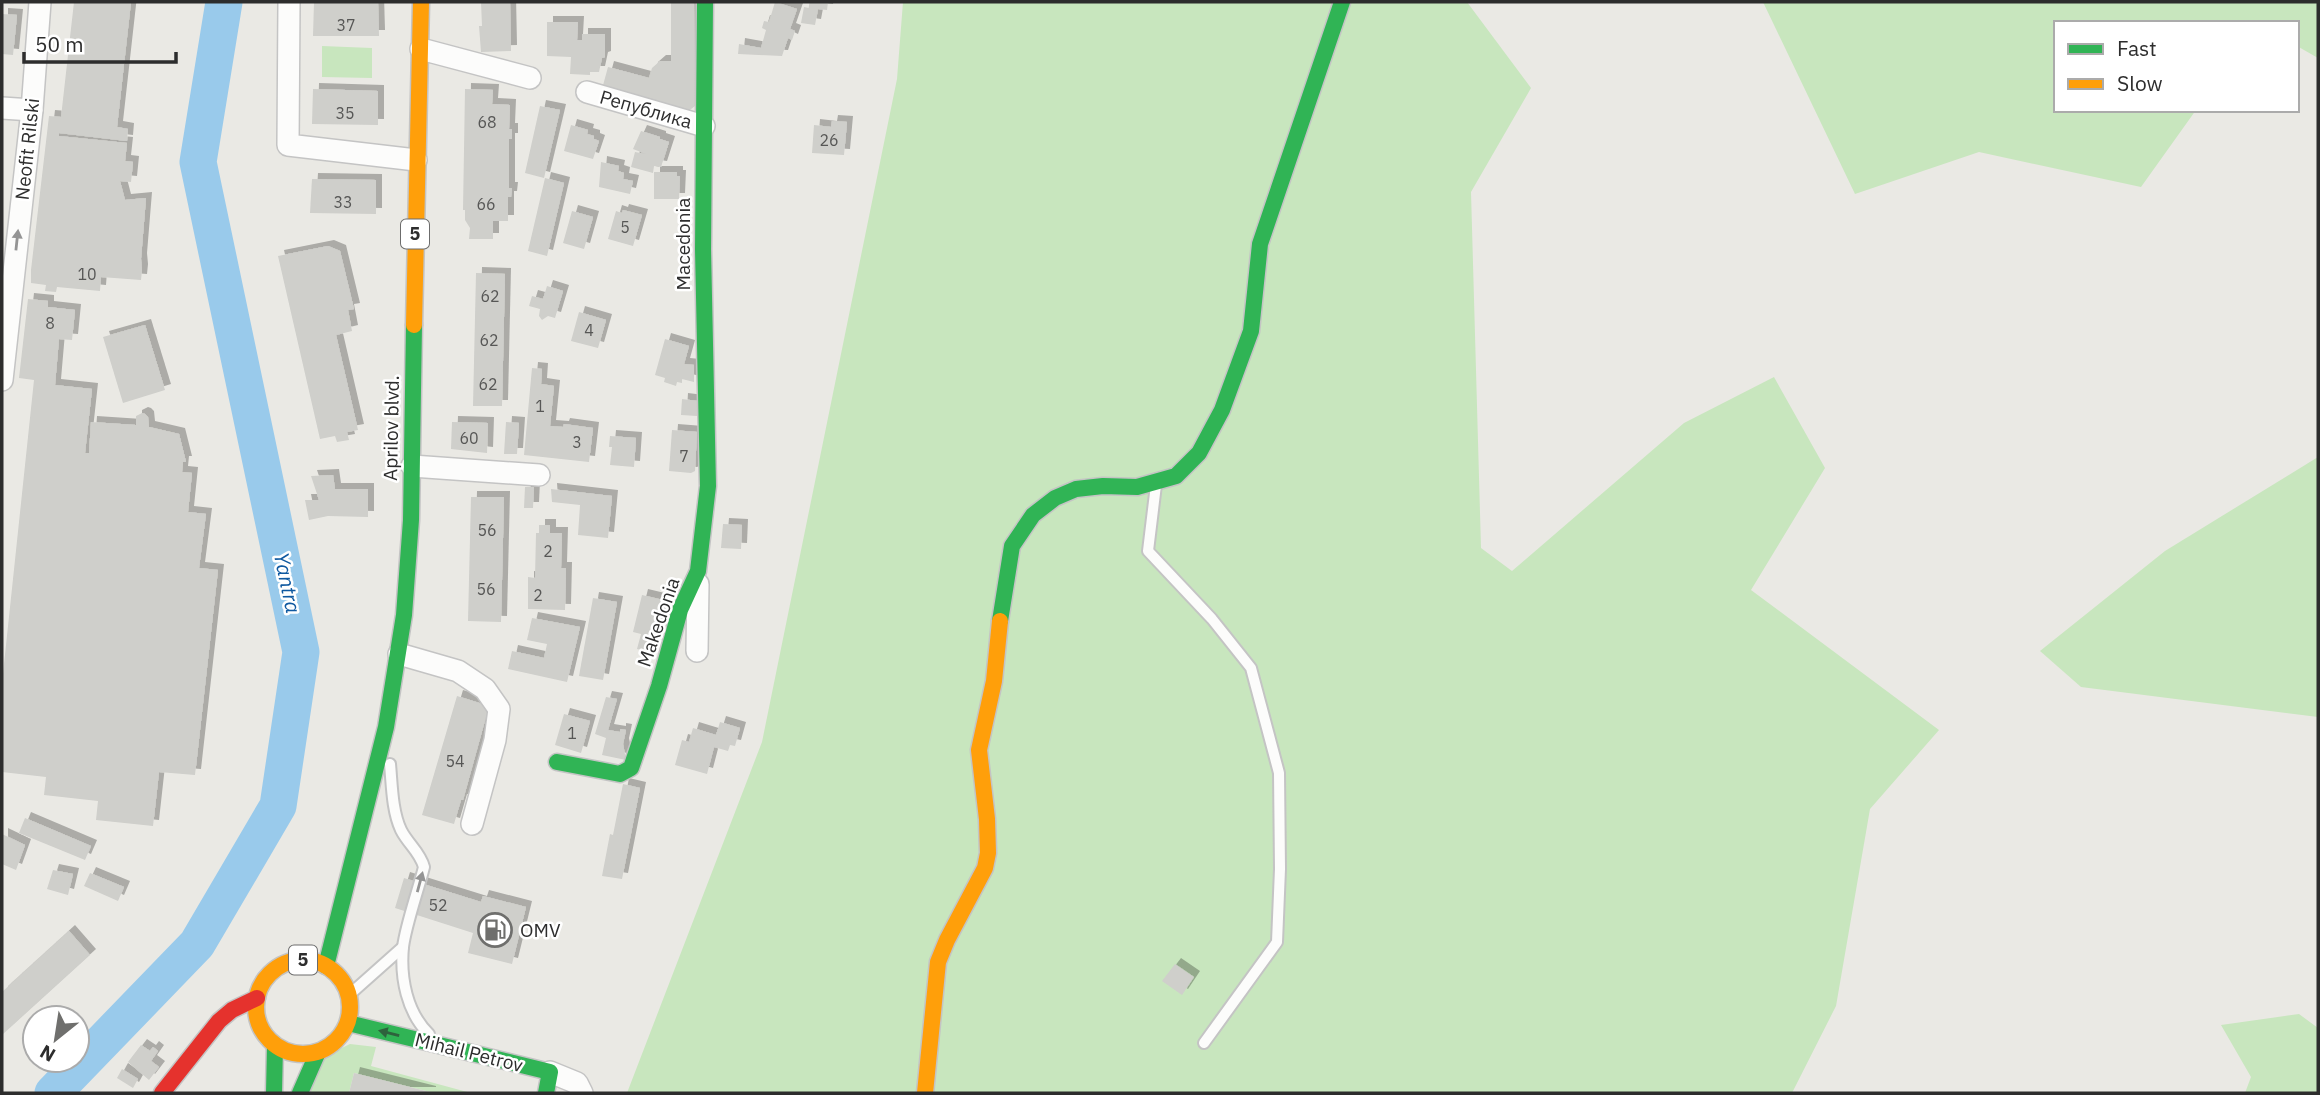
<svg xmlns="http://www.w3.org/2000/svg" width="2320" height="1095" font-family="'IBM Plex Sans',sans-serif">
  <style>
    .green { fill: #c8e6be }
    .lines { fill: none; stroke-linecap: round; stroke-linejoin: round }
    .river { stroke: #99caeb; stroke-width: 37 }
    .building { fill: #cfcfcb; filter: url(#shadow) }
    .lane-casing { stroke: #c4c4c4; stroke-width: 14 }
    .street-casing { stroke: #c4c4c4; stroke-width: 24 }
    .fast-casing { stroke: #c4c4c4; stroke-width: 19 }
    .slow-casing { stroke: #c4c4c4; stroke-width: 19 }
    .jam-casing { stroke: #c4c4c4; stroke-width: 19 }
    .lane { stroke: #fcfcfb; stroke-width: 10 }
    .street { stroke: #fcfcfb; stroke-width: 21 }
    .fast { stroke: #30b455; stroke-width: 16 }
    .slow { stroke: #ff9f0a; stroke-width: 16 }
    .jam { stroke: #e5322d; stroke-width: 16 }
    .oneway { fill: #949494 }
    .oneway2 { fill: #2e633d }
    .labels { text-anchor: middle; stroke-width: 5; stroke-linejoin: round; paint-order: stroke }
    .number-label { font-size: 16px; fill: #575756 }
    .shield { fill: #fff; stroke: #6c6c6c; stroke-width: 2 }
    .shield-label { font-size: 18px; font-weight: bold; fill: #2d2d2d }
    .street-label { font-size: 19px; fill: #2d2d2d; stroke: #fff }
    .poi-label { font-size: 19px; fill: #2d2d2d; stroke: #fff; text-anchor: start }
    .water-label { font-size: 21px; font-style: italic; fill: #0f59a0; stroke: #fff }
  </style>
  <defs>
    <filter id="shadow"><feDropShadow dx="6" dy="-6" stdDeviation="0" flood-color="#0004"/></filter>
  </defs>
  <rect width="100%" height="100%" fill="#eae9e4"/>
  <g class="green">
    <polygon points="903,2 1467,2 1531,88 1471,192 1481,548 1512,571 1684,423 1774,377 1825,468 1751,590 1939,730 1870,809 1836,1006 1792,1093 627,1093 762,742 897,79"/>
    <polygon points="1763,2 2318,2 2318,58 2297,46 2297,23 2056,23 2056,110 2196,110 2141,187 1979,152 1855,194"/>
    <polygon points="322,46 372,48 372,78 322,77"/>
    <polygon points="2318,457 2318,717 2081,687 2040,651 2165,551"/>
    <polygon points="2299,1014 2318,1028 2318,1093 2245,1093 2251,1077 2221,1025"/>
    <polygon points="350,1044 376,1047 371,1066 471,1093 434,1093 354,1073 349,1093 307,1093 319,1059"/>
  </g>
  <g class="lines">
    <polyline class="river" points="53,1093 197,944 278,806 301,652 198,162 224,2"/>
  </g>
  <g class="building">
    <polygon points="74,2 131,2 117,127 128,129 127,141 59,133 59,136 127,143 125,161 133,162 131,182 120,181 125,200 146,198 141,259 142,270 141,280 101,277 100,291 57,287 56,292 45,291 46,285 31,283 31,270 49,116 61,117"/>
    <polygon points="314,2 378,2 379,36 313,36"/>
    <polygon points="481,2 510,2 511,51 481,52 479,26 482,26"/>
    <polygon points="671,2 694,2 695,106 686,113 602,89 608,67 649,78 652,68 660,61 671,61"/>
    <polygon points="775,2 797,9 790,29 795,31 792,40 788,38 782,56 738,54 739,44 761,48 766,30 762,28 764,21 769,22"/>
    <polygon points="810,2 828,2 827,10 818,9 815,25 801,23 804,7 809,8"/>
    <polygon points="2,14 17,15 13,55 2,54"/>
    <polygon points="547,22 578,22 577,40 582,40 582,34 605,34 605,57 602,58 599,72 590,72 590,75 570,74 571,57 547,56"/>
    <polygon points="313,89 378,91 378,125 312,124"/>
    <polygon points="465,89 493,90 492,104 510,105 509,129 512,129 512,139 509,139 509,188 512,188 511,197 508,197 508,221 493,221 493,239 469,239 470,228 465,220 465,210 463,210"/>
    <polygon points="540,106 560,110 544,178 525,173"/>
    <polygon points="832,121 847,122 844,155 812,153 814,125 831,127"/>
    <polygon points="571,125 588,130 587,134 594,136 594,139 599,141 593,159 564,151"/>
    <polygon points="641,131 660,137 660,139 669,142 661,167 654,166 653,173 631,167 635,152 646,154 633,149"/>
    <polygon points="601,162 619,166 618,171 624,173 623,179 633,181 630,194 599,187"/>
    <polygon points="654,172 677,172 677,176 680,176 679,199 654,199"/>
    <polygon points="545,178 564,183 547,256 528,251"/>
    <polygon points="312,179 376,180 376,214 310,213"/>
    <polygon points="623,210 642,215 633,246 608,239 616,211 622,213"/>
    <polygon points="572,211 593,217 584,249 563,243"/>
    <polygon points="328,246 340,251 354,309 348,310 352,331 336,335 358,430 347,432 349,440 337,442 335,436 320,439 278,256"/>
    <polygon points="476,273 505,274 502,406 473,406"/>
    <polygon points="547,286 563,291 555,318 548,316 542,320 539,316 540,309 529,306 532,296 543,299"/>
    <polygon points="28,299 48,301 48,307 75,310 72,340 59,339 55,385 92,389 85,453 89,453 91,422 136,425 136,416 142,413 145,414 148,417 149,427 179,434 186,462 183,462 182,472 192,473 188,512 206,514 199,568 218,570 195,775 159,772 153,826 96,820 98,801 44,795 46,777 2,772 2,683 34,380 19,378"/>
    <polygon points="579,312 606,320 598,348 571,341"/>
    <polygon points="145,325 165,390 123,403 103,337"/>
    <polygon points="665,339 689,346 684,364 694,365 694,382 682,379 682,383 677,382 676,386 664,382 665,378 655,375"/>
    <polygon points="532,368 542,369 541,384 554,386 550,426 563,427 564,424 593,428 589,462 524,455"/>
    <polygon points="682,399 698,401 697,416 681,415"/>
    <polygon points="452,422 488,423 487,453 451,449"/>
    <polygon points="506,422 519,423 517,454 504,454"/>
    <polygon points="672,430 697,432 695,471 691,473 669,471"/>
    <polygon points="610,436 636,438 634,467 610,465 612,447 609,447"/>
    <polygon points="333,475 335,489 368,489 368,517 328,516 309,520 305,500 319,500 311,476"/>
    <polygon points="525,487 534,487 533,508 524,508"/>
    <polygon points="551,489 612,496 608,538 578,535 580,505 552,502"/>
    <polygon points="471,497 504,497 501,622 468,621"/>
    <polygon points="723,524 742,525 741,549 721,548"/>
    <polygon points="539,525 550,525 550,533 562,533 561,568 566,568 565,610 528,609 528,577 535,578 536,533 539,533"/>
    <polygon points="642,595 663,600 650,652 637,649 641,634 633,632"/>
    <polygon points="593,598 617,602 603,680 579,676"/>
    <polygon points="532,618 580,627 567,682 508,669 512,651 544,658 547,644 527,640"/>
    <polygon points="457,696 489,706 463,800 461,800 454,824 422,815"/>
    <polygon points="606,697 617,699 608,730 620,732 620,729 626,730 623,744 626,760 602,755 606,738 595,734"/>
    <polygon points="564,714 590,721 581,753 555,745"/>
    <polygon points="720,722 740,728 735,746 730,745 728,751 714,747 707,774 675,765 682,740 689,742 693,728 716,735"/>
    <polygon points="623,784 640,788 622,879 602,876 610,834 613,835"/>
    <polygon points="25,818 91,846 85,860 19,833"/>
    <polygon points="2,834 25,845 16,870 2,864"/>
    <polygon points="53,870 73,874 68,895 47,889"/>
    <polygon points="90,873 124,887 118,901 84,886"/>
    <polygon points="404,878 481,902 483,896 526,907 512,964 468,953 473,933 395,908"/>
    <polygon points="69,931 90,955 2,1035 2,992"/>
    <polygon points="1175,964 1194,977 1182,995 1162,981"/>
    <polygon points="141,1045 150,1051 153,1047 158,1051 151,1061 159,1067 149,1080 128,1062"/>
    <polygon points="122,1069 138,1079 133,1088 117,1078"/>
    <polygon points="354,1073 430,1092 430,1093 349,1093"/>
  </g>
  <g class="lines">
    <g class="lane-casing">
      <g id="lane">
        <polyline points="1156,485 1148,551 1212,619 1251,668 1279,773 1280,869 1277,942 1204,1043"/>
        <path d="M390,764C392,785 392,811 401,830C408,844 420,852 424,867C418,891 406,924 403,947C400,978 407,1013 429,1034"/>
        <polyline points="349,995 403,947"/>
      </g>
    </g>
    <g class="street-casing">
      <g id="street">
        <polyline points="289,2 288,145 416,160"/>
        <polyline points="421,49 530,78"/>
        <polyline points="587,92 704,126"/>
        <polyline points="2,108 32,110"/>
        <polyline points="2,380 32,110 40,2"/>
        <polyline points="412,466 539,475"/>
        <polyline points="697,651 698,584"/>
        <polyline points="399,654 458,671 485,689 499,709 495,740 472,824"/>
        <polyline points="550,1072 577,1083 582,1093"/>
      </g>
    </g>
    <g class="fast-casing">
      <g id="fast">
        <polyline points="1000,621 1012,546 1033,515 1055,498 1076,489 1103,486 1137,487 1176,476 1199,453 1222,410 1251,331 1260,244 1342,2"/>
        <polyline points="557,762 620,774 631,768 659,686 680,610 698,571 708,486 703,249 705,2"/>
        <polyline points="326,966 386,727 404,615 411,520 414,325"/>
        <polyline points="348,1023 550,1072 546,1093"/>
        <polyline points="274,1093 275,1045"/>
        <polyline points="300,1093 318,1052"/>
      </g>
    </g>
    <g class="slow-casing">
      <g id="slow">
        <polyline points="414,325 421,2"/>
        <circle cx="303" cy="1007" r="47"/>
        <polyline points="925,1093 938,962 947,940 985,868 988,853 987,819 979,750 994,681 1000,621"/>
      </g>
    </g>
    <g class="jam-casing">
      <polyline id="jam" points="162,1093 219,1021 232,1010 257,998"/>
    </g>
    <use href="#lane" class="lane"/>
    <use href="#street" class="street"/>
    <use href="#fast" class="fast"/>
    <use href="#slow" class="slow"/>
    <use href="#jam" class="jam"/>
  </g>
  <defs><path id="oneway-solid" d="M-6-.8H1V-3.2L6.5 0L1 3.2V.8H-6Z" transform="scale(1.75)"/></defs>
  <g class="oneway">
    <use href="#oneway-solid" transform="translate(17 240) rotate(-84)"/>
    <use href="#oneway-solid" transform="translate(420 882) rotate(-75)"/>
  </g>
  <use class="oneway2" href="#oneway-solid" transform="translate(389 1033) rotate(-166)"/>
  <defs>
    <g id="fuel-ring" transform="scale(1.75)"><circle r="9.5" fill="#fff" stroke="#6f6f6d" stroke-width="1.5"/><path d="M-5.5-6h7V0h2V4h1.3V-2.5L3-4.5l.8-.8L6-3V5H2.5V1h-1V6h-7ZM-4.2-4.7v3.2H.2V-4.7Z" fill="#6f6f6d"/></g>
  </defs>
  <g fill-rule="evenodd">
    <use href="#fuel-ring" x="495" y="930"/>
  </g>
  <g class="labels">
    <g class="number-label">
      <text x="346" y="31">37</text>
      <text x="345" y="119">35</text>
      <text x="487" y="128">68</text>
      <text x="829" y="146">26</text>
      <text x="343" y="208">33</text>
      <text x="486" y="210">66</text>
      <text x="625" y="233">5</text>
      <text x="87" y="280">10</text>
      <text x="490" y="302">62</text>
      <text x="50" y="329">8</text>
      <text x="589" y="336">4</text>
      <text x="489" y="346">62</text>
      <text x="488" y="390">62</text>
      <text x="540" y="412">1</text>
      <text x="469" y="444">60</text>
      <text x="577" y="448">3</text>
      <text x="684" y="462">7</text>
      <text x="487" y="536">56</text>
      <text x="548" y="557">2</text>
      <text x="486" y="595">56</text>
      <text x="538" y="601">2</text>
      <text x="572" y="739">1</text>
      <text x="455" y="767">54</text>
      <text x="438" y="911">52</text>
    </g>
    <g class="shield">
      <rect x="401" y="219.5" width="28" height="29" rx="5"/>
      <rect x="289" y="945.5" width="28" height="29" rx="5"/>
    </g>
    <g class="shield-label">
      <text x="415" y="240">5</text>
      <text x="303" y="966">5</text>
    </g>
    <g class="street-label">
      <text transform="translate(646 109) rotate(16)" y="7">Република</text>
      <text transform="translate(27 149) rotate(-84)" y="7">Neofit Rilski</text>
      <text transform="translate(683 244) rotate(-90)" y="7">Macedonia</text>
      <text transform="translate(391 428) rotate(-89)" y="7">Aprilov blvd.</text>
      <text transform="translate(658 622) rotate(-71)" y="7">Makedonia</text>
      <text transform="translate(469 1052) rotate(14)" y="7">Mihail Petrov</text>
    </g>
    <g class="poi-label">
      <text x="520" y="937">OMV</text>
    </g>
    <g class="water-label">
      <text transform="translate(287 583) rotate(78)" y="7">Yantra</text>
    </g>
  </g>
  <rect width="2320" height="1095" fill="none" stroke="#2d2d2d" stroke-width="7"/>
  <rect x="2054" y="21" width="245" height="91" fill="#ffffff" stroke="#ababab" stroke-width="2"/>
  <rect x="2068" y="44" width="35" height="10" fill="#30b455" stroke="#ababab" stroke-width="2"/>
  <text x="2117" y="56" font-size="21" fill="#2d2d2d">Fast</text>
  <rect x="2068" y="79" width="35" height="10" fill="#ff9f0a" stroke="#ababab" stroke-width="2"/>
  <text x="2117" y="91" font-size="21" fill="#2d2d2d">Slow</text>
  <g transform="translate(56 1039) rotate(210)"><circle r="33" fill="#ffffff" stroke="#ababab" stroke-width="2"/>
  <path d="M0-5L12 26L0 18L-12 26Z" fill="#6f6f6d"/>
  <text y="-10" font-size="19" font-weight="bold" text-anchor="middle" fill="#2d2d2d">N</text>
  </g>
  <path d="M24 52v10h152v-10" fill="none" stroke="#2d2d2d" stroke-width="3.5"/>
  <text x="35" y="52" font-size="21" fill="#2d2d2d" stroke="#ffffff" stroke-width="5" paint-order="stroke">50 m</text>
</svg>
